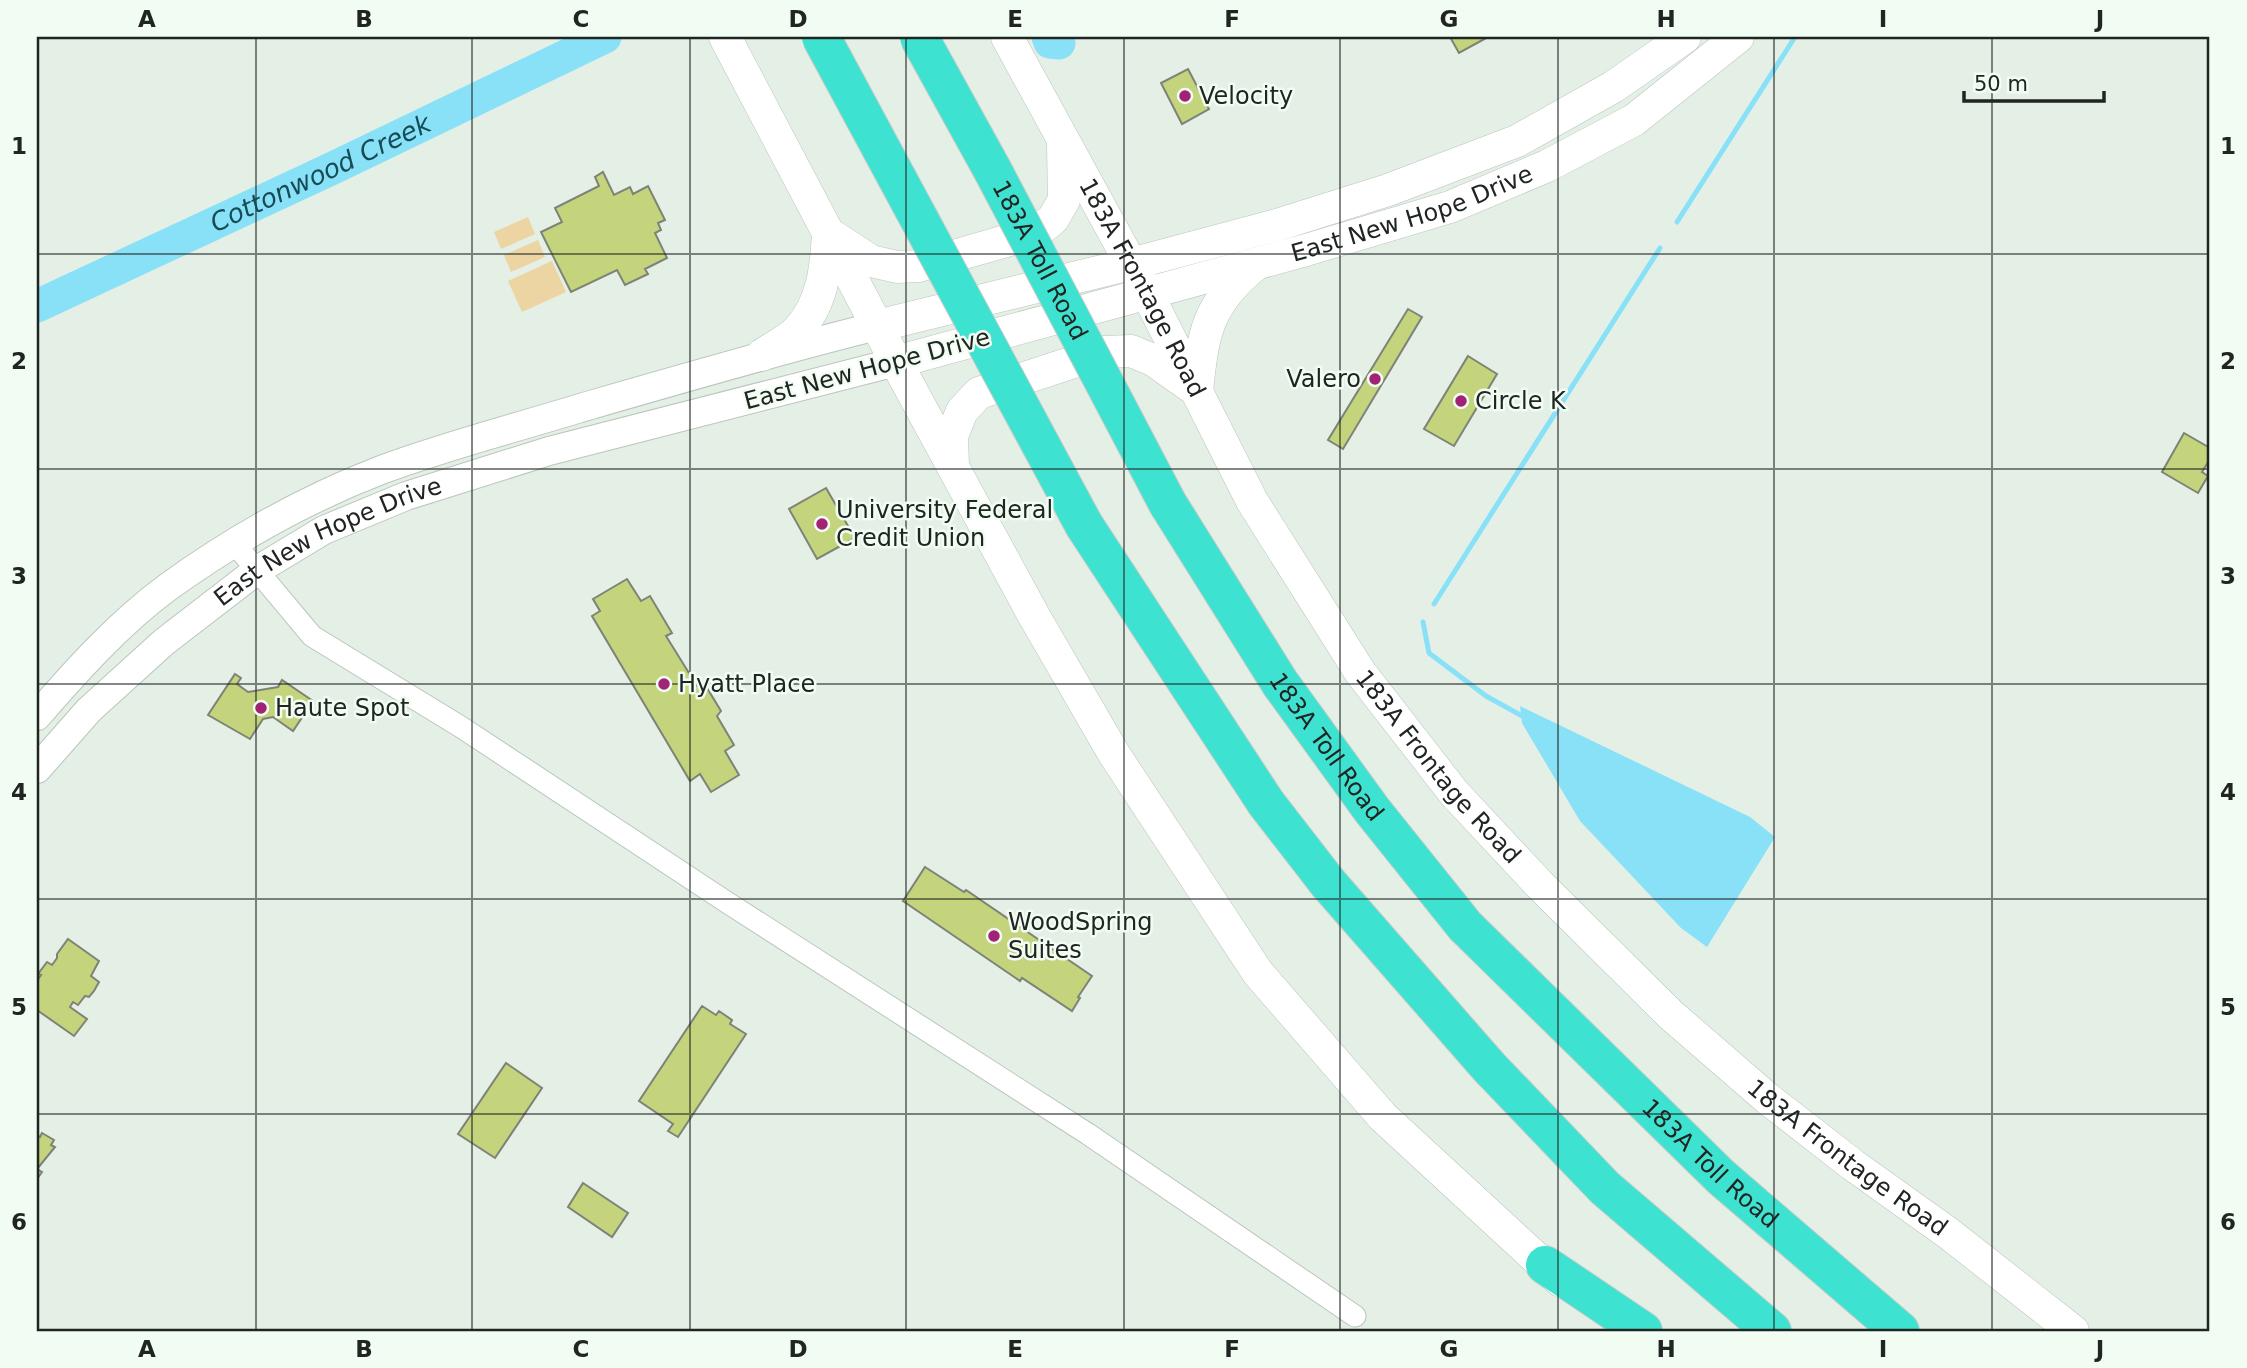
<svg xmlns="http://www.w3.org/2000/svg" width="2247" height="1368" font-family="'DejaVu Sans',sans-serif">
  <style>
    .green { fill: #ecd5a3 }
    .water { fill: #89e1f8 }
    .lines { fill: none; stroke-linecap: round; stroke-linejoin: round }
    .stream { stroke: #89e1f8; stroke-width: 5 }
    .river { stroke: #89e1f8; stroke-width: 33 }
    .building { fill: #c3d47c; stroke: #7f8276; stroke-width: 2 }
    .minor-casing { stroke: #bac5bc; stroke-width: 23 }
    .tertiary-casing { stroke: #bac5bc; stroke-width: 30 }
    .secondary-casing { stroke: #bac5bc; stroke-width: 33 }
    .motorway-casing { stroke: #cacbca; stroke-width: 40 }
    .minor { stroke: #fff; stroke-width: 21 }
    .tertiary { stroke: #fff; stroke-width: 28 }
    .secondary { stroke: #fff; stroke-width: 32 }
    .motorway { stroke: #3de3d0; stroke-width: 38 }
    .motorway-bridge-casing { stroke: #cacbca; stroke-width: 40; stroke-linecap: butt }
    .motorway-bridge { stroke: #3de3d0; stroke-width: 38 }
    .grid { fill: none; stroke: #212522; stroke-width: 2; stroke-opacity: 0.55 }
    .poi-dot { fill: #a22273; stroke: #f1fdf3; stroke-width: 2.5 }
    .labels { text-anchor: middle; stroke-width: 5; stroke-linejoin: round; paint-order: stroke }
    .poi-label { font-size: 24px; fill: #212522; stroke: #f1fdf3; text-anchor: start }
    .street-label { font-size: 24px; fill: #212522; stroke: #f1fdf3 }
    .water-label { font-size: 26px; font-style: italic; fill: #164b57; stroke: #f1fdf3 }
    .neatline { fill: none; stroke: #212522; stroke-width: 2.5 }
    .grid-label { font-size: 23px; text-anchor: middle; font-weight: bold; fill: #212522 }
  </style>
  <rect width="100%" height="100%" fill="#e4efe6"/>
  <g class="green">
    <polygon points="528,217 535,234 501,249 494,232"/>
    <polygon points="538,240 545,257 511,272 504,255"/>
    <polygon points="552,261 566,292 522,312 508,281"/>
  </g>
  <polygon class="water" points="1520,706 1750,817 1775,837 1707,947 1681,928 1580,821 1522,723"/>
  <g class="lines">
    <g class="stream">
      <polyline points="1677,222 1795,37"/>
      <polyline points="1434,604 1660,248"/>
      <polyline points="1423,622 1429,653 1486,696 1526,718"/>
    </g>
    <g class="river">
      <polyline points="1048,37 1050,42 1059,43"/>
      <path id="s1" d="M37,306L333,168L605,37"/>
    </g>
  </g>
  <g class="building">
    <polygon points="1450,37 1488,37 1459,53"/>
    <polygon points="1188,69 1209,109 1182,124 1161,83"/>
    <polygon points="603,172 614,195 630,187 633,194 648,186 665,220 658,223 661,230 655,233 667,258 645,269 648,274 625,285 617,270 571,292 541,232 562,222 555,208 599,186 595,177"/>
    <polygon points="1408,309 1422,317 1343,449 1328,440"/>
    <polygon points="1468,356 1497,374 1454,446 1424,429"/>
    <polygon points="2184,433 2210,448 2210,459 2202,472 2208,476 2198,493 2162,472"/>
    <polygon points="826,488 855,538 817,559 789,509"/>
    <polygon points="627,579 641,601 650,596 672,633 666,636 697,686 704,683 721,711 717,716 734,745 725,751 739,775 711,792 700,774 690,781 592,616 600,611 593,599"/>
    <polygon points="235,674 241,678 237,684 248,692 278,687 282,680 313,701 293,731 273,717 263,719 250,739 208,715"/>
    <polygon points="925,867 964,892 966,890 1092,976 1078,997 1080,998 1072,1011 1022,978 1020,981 903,901"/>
    <polygon points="68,939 99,961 91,976 99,982 94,991 89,997 85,996 78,1005 73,1002 70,1007 87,1019 74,1036 37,1010 37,981 41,975 38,974 47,962 52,965 57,958 57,954"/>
    <polygon points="702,1006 716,1015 719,1011 732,1020 730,1024 746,1034 678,1137 668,1131 673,1124 639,1101"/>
    <polygon points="506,1063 542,1088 495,1158 458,1134"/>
    <polygon points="42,1133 54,1140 51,1145 55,1147 37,1169 42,1172 37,1179 37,1135 40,1137"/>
    <polygon points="583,1183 628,1213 612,1237 568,1207"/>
  </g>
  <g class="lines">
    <g class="minor-casing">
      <polyline id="minor" points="235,544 312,636 461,727 728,903 1088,1134 1355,1316"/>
    </g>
    <g class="tertiary-casing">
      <g id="tertiary">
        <path d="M37,716C76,671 119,623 168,587C233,540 306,499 381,470C445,446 512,429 577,409C677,380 776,351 877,326"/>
        <path id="s2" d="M37,769L89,710L164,642L256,571L324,530L406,496L549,451L896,362"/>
      </g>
    </g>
    <g class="secondary-casing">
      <g id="secondary">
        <polyline points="725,37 896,362 1034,616 1114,754 1258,973 1383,1117 1561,1281"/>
        <path id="s3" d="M1007,37L1147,293L1252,501L1360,672L1454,793L1539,884L1671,1015L1768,1099L1853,1165L1948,1233L2073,1331"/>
        <polyline points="877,326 1131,264 1277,225 1388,190 1517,141 1613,87 1685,37"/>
        <path d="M762,355C773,347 789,340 798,330C823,303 826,268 828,233L871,261L897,267L919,266L1037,232L1053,219L1064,200L1063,146"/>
        <path id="s4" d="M896,362L1306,250L1450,207L1547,166L1634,120L1738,37"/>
        <path d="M953,467L952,436L962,411L979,393L1104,352L1131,351L1153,360L1197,391C1203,333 1207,304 1255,265"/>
      </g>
    </g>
    <g class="motorway-casing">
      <g id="motorway">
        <path id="s5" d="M1168,504L1280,683L1372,810L1465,926L1721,1177L1900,1331"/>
        <polyline points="1084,525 1266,803 1328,883 1489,1067 1605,1188 1772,1331"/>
        <polyline points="1545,1265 1643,1331"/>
      </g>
    </g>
    <use href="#minor" class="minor"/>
    <use href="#tertiary" class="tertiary"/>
    <use href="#secondary" class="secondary"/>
    <use href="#motorway" class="motorway"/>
    <g class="motorway-bridge-casing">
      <g id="motorway-bridge">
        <polyline points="821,37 1084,525"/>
        <path id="s6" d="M919,37L993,171L1168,504"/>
      </g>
    </g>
    <use href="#motorway-bridge" class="motorway-bridge"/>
  </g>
  <path class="grid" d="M256,37V1331M472,37V1331M690,37V1331M906,37V1331M1124,37V1331M1340,37V1331M1558,37V1331M1774,37V1331M1992,37V1331M37,254H2210M37,469H2210M37,684H2210M37,899H2210M37,1114H2210"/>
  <g class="poi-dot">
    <circle cx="1185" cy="96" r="7"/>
    <circle cx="1375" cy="379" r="7"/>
    <circle cx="1461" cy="401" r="7"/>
    <circle cx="822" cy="524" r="7"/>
    <circle cx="664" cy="684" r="7"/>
    <circle cx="261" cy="708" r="7"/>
    <circle cx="994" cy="936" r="7"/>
  </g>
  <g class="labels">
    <g class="poi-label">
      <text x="1199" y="104">Velocity</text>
      <text x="1361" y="387" text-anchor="end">Valero</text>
      <text x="1475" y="409">Circle K</text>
      <text x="836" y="518">University Federal<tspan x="836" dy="28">Credit Union</tspan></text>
      <text x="678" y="692">Hyatt Place</text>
      <text x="275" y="716">Haute Spot</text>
      <text x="1008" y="930">WoodSpring<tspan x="1008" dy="28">Suites</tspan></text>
    </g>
    <g class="street-label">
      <text dy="8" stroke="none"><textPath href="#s4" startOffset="537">East New Hope Drive</textPath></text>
      <text dy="8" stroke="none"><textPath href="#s6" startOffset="254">183A Toll Road</textPath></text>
      <text dy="8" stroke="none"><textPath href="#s3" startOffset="285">183A Frontage Road</textPath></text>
      <text transform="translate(867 369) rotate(-15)" y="8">East New Hope Drive</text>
      <text dy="8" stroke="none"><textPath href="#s2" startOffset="374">East New Hope Drive</textPath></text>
      <text dy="8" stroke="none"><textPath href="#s5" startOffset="290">183A Toll Road</textPath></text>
      <text dy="8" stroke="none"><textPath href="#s3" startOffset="850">183A Frontage Road</textPath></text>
      <text dy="8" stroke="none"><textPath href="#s3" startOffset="1418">183A Frontage Road</textPath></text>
      <text dy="8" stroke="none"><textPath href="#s5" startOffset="858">183A Toll Road</textPath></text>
    </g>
    <g class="water-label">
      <text dy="9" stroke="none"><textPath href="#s1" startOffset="313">Cottonwood Creek</textPath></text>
    </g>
  </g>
  <rect width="2247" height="1368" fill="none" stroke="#f1fdf3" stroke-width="77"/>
  <path d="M1964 91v10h140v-10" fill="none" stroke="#212522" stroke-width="3.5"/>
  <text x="1974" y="91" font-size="21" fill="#212522" stroke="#f1fdf3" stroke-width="5" paint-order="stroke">50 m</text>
  <rect x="38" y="38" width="2170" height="1292" class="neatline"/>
  <g class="grid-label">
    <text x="147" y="27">A</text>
    <text x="364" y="27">B</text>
    <text x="581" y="27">C</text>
    <text x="798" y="27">D</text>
    <text x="1015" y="27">E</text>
    <text x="1232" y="27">F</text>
    <text x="1449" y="27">G</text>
    <text x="1666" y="27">H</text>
    <text x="1883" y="27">I</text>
    <text x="2100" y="27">J</text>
    <text x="19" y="154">1</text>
    <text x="2228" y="154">1</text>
    <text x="19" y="369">2</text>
    <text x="2228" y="369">2</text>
    <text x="19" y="584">3</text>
    <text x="2228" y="584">3</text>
    <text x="19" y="800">4</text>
    <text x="2228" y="800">4</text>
    <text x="19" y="1015">5</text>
    <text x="2228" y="1015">5</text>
    <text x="19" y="1230">6</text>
    <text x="2228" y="1230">6</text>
    <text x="147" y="1357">A</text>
    <text x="364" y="1357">B</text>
    <text x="581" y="1357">C</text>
    <text x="798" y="1357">D</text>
    <text x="1015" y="1357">E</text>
    <text x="1232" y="1357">F</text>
    <text x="1449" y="1357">G</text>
    <text x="1666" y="1357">H</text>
    <text x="1883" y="1357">I</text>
    <text x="2100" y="1357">J</text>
  </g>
</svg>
